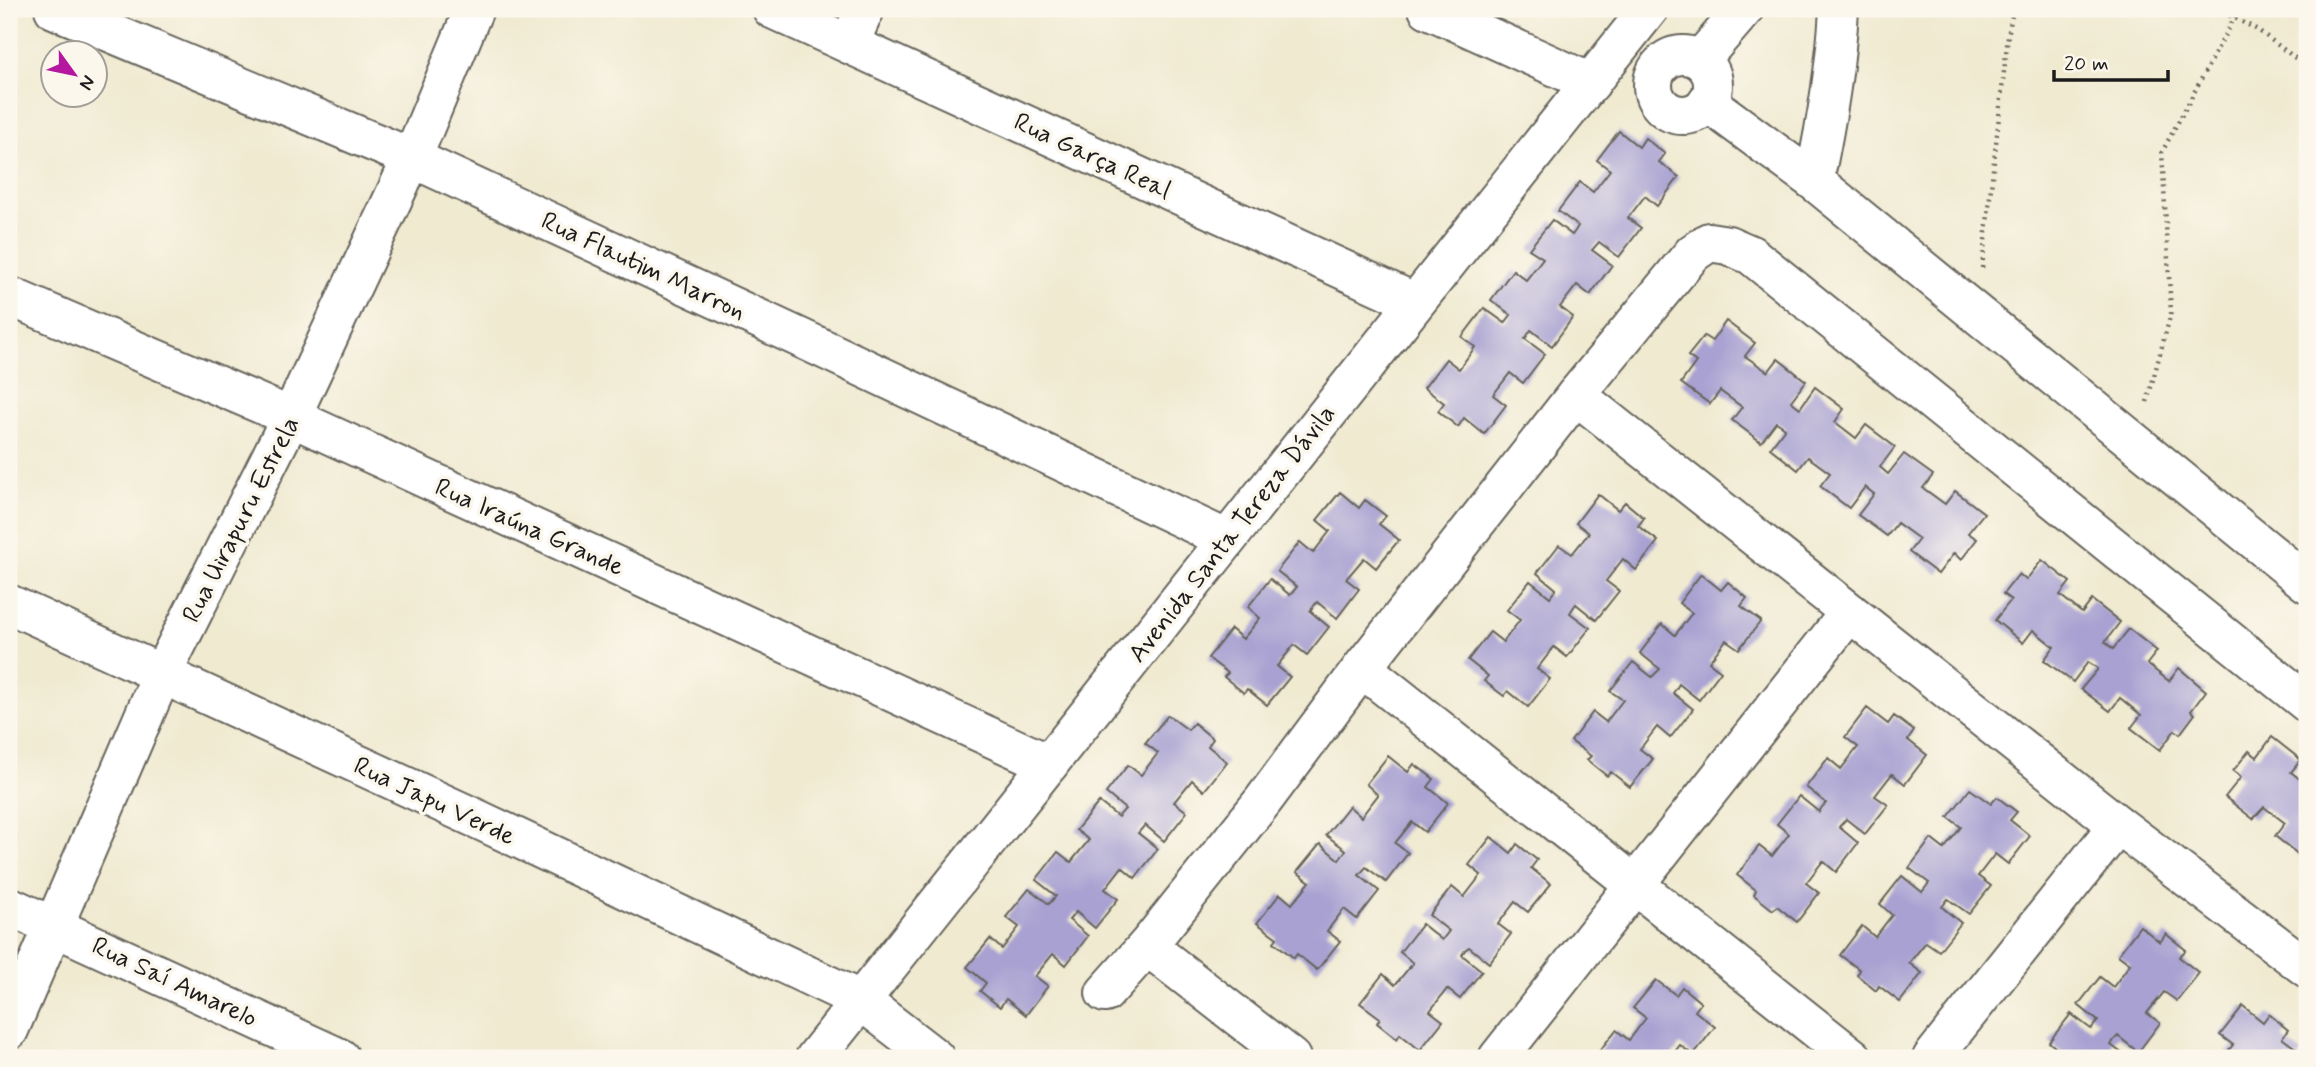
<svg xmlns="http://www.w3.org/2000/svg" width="2316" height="1067" font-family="Mynerve,sans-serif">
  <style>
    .building { fill: #a8a1d2 }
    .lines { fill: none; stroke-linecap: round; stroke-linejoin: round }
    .minor-casing { stroke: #66645b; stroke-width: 42 }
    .path { stroke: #66645b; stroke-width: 4.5; stroke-dasharray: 2 5; stroke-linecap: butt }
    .minor { stroke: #fff; stroke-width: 38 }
    .labels { text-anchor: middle; stroke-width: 7; stroke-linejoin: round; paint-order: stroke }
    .street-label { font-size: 26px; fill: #1c1c1c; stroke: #fbf7ec }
  </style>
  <rect width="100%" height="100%" fill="#fbf7ec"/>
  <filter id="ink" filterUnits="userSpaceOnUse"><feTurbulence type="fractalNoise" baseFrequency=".0143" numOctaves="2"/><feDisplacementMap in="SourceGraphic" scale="14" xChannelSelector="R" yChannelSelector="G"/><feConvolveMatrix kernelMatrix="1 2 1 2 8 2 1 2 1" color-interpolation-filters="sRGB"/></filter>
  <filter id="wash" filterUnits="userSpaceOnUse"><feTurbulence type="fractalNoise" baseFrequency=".00686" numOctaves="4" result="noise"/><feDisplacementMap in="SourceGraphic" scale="28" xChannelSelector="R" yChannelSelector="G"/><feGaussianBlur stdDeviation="1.57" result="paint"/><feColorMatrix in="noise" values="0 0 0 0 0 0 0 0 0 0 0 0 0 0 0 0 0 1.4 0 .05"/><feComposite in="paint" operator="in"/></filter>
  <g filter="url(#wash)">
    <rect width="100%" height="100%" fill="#f0ead1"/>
    <g id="blocks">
      <g class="building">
        <polygon points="1619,131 1639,147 1645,138 1665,154 1659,162 1679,177 1657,206 1645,196 1628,218 1641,228 1619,257 1599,242 1592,250 1612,265 1590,295 1577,285 1560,307 1573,317 1552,346 1531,330 1525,339 1545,354 1523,383 1510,373 1493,395 1506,405 1484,434 1464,418 1458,427 1438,411 1444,403 1424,388 1446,359 1459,369 1475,347 1462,337 1484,308 1505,323 1511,315 1491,300 1513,270 1526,280 1543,258 1529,249 1552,220 1572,235 1575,231 1578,226 1558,211 1580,182 1593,192 1610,170 1597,160"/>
        <polygon points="1726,321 1755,343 1745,356 1768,372 1778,359 1806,381 1791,401 1800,408 1815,387 1844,409 1835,422 1856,438 1866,425 1895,447 1880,467 1888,474 1904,454 1933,475 1923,488 1945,504 1955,491 1984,513 1968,533 1977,539 1961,560 1954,553 1938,574 1909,552 1919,539 1897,523 1887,536 1858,515 1874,494 1865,487 1849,508 1820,486 1830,473 1808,457 1798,470 1770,448 1785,428 1781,425 1776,422 1761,442 1732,420 1742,407 1720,391 1710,404 1681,383 1696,362 1688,356 1704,336 1712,341"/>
        <polygon points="1340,492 1359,508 1365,500 1386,516 1379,524 1399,540 1376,568 1364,558 1346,579 1359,589 1337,618 1317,602 1310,611 1329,627 1307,655 1294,645 1277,666 1290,677 1267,705 1247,689 1244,693 1224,677 1228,673 1208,658 1231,629 1243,639 1260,618 1248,607 1270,579 1290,595 1297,587 1277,571 1300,542 1313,553 1330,531 1317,520"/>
        <polygon points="1598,494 1618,510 1625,502 1644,518 1638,526 1658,541 1636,570 1623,559 1606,581 1619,591 1596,620 1576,604 1573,608 1570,613 1590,628 1567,657 1554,647 1537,669 1550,679 1528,707 1508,691 1504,696 1484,681 1488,676 1468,660 1490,632 1503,642 1520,620 1507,610 1530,581 1550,597 1556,589 1537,573 1559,545 1572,554 1589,533 1576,523"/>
        <polygon points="2042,560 2070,582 2060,595 2082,613 2092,600 2120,622 2105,642 2113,649 2129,629 2157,651 2147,664 2169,681 2179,668 2206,691 2191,711 2195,714 2180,734 2175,730 2160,750 2131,728 2141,715 2120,698 2110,711 2081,689 2098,669 2093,665 2088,662 2073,682 2044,660 2054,647 2033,630 2023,643 1995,620 2011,600 2003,594 2019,574 2026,580"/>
        <polygon points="1701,574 1721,590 1728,582 1747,598 1741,606 1761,621 1739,649 1726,640 1709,662 1721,671 1699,700 1679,684 1676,689 1673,693 1693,709 1670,738 1657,727 1640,749 1653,759 1630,787 1611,772 1607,776 1587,760 1591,756 1571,741 1593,712 1606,722 1623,700 1610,691 1633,662 1652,677 1660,669 1640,653 1662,624 1675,635 1692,613 1679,603"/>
        <polygon points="1867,708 1888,724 1894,716 1914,731 1908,740 1927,755 1905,784 1892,774 1875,796 1888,805 1865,834 1846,819 1839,827 1858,843 1836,872 1823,861 1806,883 1819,893 1797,922 1777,906 1773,910 1754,895 1756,890 1737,875 1759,846 1772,856 1789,834 1777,824 1799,796 1819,812 1822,807 1826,803 1806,787 1828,758 1841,769 1858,747 1845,737"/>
        <polygon points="1168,715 1188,730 1194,723 1213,739 1208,746 1227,762 1204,791 1192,780 1174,802 1187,812 1164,841 1145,825 1138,833 1158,849 1135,878 1122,867 1105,889 1118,899 1095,928 1076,912 1069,920 1088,936 1066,965 1053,954 1035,976 1048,986 1026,1015 1006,999 1000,1007 980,991 986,983 967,967 990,939 1002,949 1019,927 1006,917 1029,889 1049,904 1056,896 1036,880 1058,852 1071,862 1089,840 1076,830 1099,802 1118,817 1125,809 1106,793 1128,765 1141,775 1158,753 1145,743"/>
        <polygon points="2272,737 2301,760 2291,772 2307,785 2307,854 2304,859 2275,836 2285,823 2264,807 2253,819 2225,797 2241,777 2233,771 2249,751 2257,757"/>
        <polygon points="1388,756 1408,772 1414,764 1434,779 1428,787 1448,803 1425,832 1412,822 1395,843 1408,853 1386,882 1366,867 1359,875 1379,891 1357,919 1344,909 1327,931 1340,941 1317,970 1297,954 1294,958 1274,942 1277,938 1257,923 1280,894 1292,904 1310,882 1297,872 1320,844 1339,860 1346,850 1326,835 1349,806 1361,817 1378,795 1366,784"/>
        <polygon points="1970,789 1991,804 1997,797 2017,812 2010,820 2030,836 2008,864 1995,854 1978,876 1991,886 1969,914 1948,899 1942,907 1961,923 1939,951 1926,942 1909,963 1922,973 1900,1002 1879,986 1876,991 1857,975 1860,970 1840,955 1862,926 1875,937 1892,915 1880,904 1902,876 1922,892 1929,883 1909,868 1931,839 1944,849 1961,827 1948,817"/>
        <polygon points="1491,837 1511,853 1517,844 1537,860 1531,868 1551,884 1528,912 1515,902 1498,924 1511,934 1489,963 1469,947 1465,950 1462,955 1482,971 1460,999 1447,989 1430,1011 1443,1021 1420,1050 1400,1034 1397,1039 1377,1023 1380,1018 1360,1003 1383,974 1395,985 1413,963 1400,952 1422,924 1442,940 1449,931 1429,915 1452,887 1464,897 1481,875 1469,865"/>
        <polygon points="2140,926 2160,942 2166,934 2186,950 2179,957 2199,973 2177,1001 2164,992 2147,1013 2160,1023 2138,1052 2118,1036 2114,1040 2111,1045 2128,1058 2057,1058 2062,1053 2049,1042 2071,1014 2091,1029 2098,1021 2078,1005 2100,977 2113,987 2130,964 2118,955"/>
        <polygon points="1656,980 1676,995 1682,987 1701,1003 1695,1011 1715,1027 1693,1055 1680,1045 1670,1058 1594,1058 1616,1030 1629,1040 1646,1018 1633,1008"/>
        <polygon points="2243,1006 2263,1022 2269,1014 2288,1030 2282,1038 2302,1053 2298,1058 2222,1058 2233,1045 2220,1035"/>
      </g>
    </g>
  </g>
  <g filter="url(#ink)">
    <use href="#blocks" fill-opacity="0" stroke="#66645b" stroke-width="2"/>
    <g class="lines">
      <g class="minor-casing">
        <g id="minor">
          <polyline points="54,9 412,158 809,342 1226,539"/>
          <polyline points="772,9 1414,302"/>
          <polyline points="1428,9 1591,83"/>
          <polyline points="849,44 865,9"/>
          <circle cx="1683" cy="85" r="30"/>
          <polyline points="1700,60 1744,9"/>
          <polyline points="1707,102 1814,181 2307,583"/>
          <path d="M1814,181C1826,125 1836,67 1839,9"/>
          <polyline points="9,296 291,417 1049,764"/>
          <polyline points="1576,395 2118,825 2307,968"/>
          <polyline points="9,604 475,818 860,1000 935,1058"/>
          <polyline points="1362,668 1853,1058"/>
          <polyline points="9,906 340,1058"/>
          <polyline points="1105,993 1147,946"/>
          <polyline points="9,1030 162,674 291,417 412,158 474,9"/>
          <polyline points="815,1058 1649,9"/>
          <polyline points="1291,1058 1147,946 1263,801 1362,668 1576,395 1693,253 1709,242 1728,245 1751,255 2307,703"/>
          <polyline points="1498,1058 1849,613"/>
          <polyline points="1932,1058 2118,825"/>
        </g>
      </g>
      <g class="path">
        <polyline points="2217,9 2258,30 2307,67"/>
        <polyline points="1982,268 2008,36 2013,9"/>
        <polyline points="2147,402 2171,313 2162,152 2239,9"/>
      </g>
      <use href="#minor" class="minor"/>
    </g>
  </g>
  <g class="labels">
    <g class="street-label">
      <text transform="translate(1093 155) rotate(25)" y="9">Rua Garça Real</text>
      <text transform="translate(644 265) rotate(25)" y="9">Rua Flautim Marron</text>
      <text transform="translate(240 519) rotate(-63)" y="9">Rua Uirapuru Estrela</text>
      <text transform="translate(530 526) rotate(24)" y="9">Rua Iraúna Grande</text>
      <text transform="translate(1231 533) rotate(-52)" y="9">Avenida Santa Tereza Dávila</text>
      <text transform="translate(435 800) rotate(25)" y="9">Rua Japu Verde</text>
      <text transform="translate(175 981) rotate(25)" y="9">Rua Saí Amarelo</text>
    </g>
  </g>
  <rect width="2316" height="1067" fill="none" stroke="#fbf7ec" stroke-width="35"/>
  <g transform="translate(74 74) rotate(123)"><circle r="33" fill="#fbf7ec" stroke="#a29f99" stroke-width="2"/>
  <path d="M0-5L12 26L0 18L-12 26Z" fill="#b5179e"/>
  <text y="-10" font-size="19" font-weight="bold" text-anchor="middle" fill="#1c1c1c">N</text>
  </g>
  <path d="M2054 70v10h114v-10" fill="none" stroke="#1c1c1c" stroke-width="3.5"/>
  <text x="2064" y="70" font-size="21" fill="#1c1c1c" stroke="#fbf7ec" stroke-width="5" paint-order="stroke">20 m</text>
</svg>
